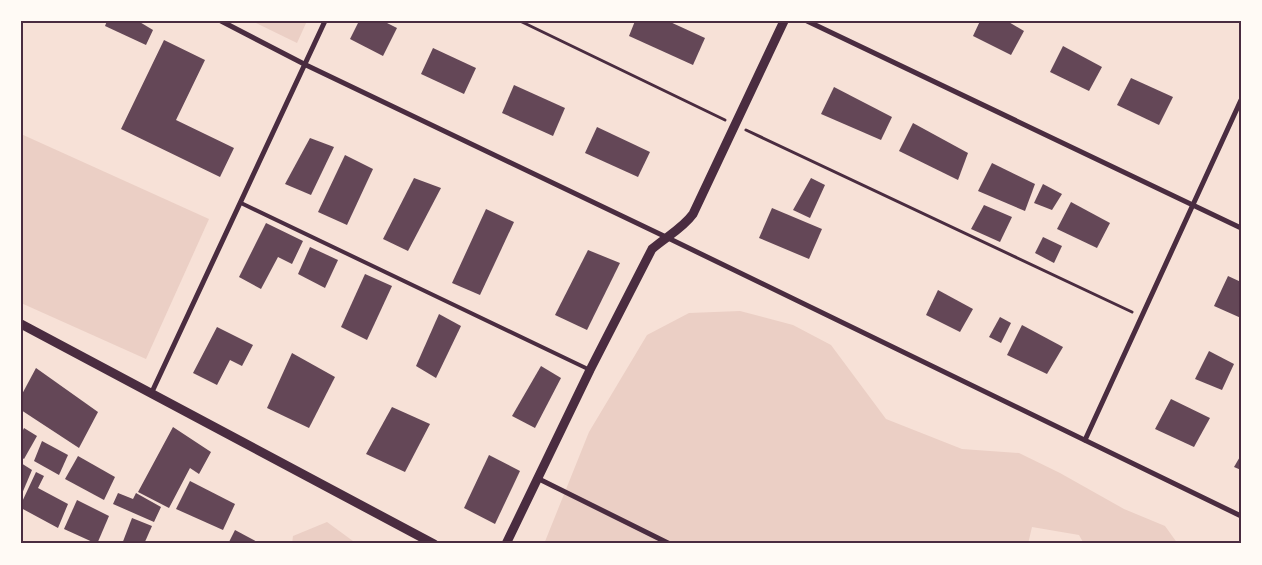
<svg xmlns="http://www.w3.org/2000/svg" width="1262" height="565" font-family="Rubik,sans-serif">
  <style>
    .green { fill: #ebcfc5 }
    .building { fill: #644757 }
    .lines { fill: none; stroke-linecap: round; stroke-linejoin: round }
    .path { stroke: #4a2c40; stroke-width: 3 }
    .service { stroke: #4a2c40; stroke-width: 4 }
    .minor { stroke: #4a2c40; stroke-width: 5 }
    .tertiary { stroke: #4a2c40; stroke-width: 9 }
    .neatline { fill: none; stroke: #4a2c40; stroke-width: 2 }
  </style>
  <rect width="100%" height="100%" fill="#f7e1d7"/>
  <g class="green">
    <polygon points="252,21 307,21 297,43"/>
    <polygon points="21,134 209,219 146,359 21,303"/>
    <polygon points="740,311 793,325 831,345 886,419 962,449 1019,453 1060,473 1124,509 1165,526 1178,544 1084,544 1079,535 1032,527 1028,544 544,544 589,432 647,335 689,313"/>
    <polygon points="327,522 357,544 292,544 293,536"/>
  </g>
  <g class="building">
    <polygon points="107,21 138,21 153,30 146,45 105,26"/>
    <polygon points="359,21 383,21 397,28 383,56 350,39"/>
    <polygon points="635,21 668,21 705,38 693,65 629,36"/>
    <polygon points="980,21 1007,21 1024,31 1011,55 973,36"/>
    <polygon points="164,40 205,60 176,120 234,148 220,177 121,129"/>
    <polygon points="1063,46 1102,67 1089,91 1050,72"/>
    <polygon points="433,48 476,68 464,94 421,74"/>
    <polygon points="1131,78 1173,97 1159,125 1117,105"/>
    <polygon points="514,85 565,108 553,136 502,113"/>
    <polygon points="834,87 892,117 881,140 821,114"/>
    <polygon points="913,123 968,153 958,180 899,151"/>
    <polygon points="597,127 650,152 638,177 585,153"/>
    <polygon points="310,138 334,147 311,195 285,184"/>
    <polygon points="345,155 373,169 347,225 318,212"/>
    <polygon points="992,163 1035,184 1025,211 978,191"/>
    <polygon points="414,178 441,188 408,251 383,239"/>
    <polygon points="811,178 825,185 810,218 793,210"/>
    <polygon points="1043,184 1062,194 1052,210 1034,203"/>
    <polygon points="1071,202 1110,223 1097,248 1057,229"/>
    <polygon points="984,205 1012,217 1000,242 971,229"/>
    <polygon points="772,208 822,229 809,259 759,238"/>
    <polygon points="486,209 514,222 480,295 452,283"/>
    <polygon points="266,223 303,241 292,264 278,257 261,289 239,277"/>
    <polygon points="1043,237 1062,246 1054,263 1035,253"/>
    <polygon points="310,247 338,260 325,288 298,274"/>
    <polygon points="588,250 620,263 587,330 555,315"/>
    <polygon points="365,274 392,286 367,340 341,327"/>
    <polygon points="1228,276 1241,282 1241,318 1214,306"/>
    <polygon points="938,290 973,309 960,332 926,315"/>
    <polygon points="439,314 461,326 436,378 416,366"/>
    <polygon points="1000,317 1011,323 1001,343 989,337"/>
    <polygon points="1022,325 1063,347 1047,374 1007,355"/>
    <polygon points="217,327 253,345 242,366 230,360 217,385 193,373"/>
    <polygon points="1209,351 1234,364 1222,390 1195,379"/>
    <polygon points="292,353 335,377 309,428 267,408"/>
    <polygon points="541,366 561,378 535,428 512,416"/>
    <polygon points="36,368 98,412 79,448 21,410 21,396"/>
    <polygon points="1171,399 1210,418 1194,447 1155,429"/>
    <polygon points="392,407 430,424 405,472 366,454"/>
    <polygon points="173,427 211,452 199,474 190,468 169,508 138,492"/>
    <polygon points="24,428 37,436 24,459 21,457 21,434"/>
    <polygon points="42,441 68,455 59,475 34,461"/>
    <polygon points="489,455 520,471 495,524 464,508"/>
    <polygon points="1241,455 1241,470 1234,467"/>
    <polygon points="78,456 115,477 104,500 65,479"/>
    <polygon points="21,463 32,470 21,496"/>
    <polygon points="36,472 44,476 38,488 68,504 58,528 21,508 21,504"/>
    <polygon points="190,481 235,504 223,530 176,509"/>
    <polygon points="118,493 133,499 136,493 161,507 154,522 113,504"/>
    <polygon points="77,500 109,516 97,544 64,529"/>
    <polygon points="132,518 152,526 144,544 122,544"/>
    <polygon points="235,530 261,544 228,544"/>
  </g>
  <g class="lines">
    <g class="path">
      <polyline points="520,21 725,120"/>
      <polyline points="746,130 1132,312"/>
    </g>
    <polyline class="service" points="241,203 590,370"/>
    <g class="minor">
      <polyline points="221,21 306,65 666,237 1241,516"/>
      <polyline points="807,21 1241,228"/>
      <polyline points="151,394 325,21"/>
      <polyline points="1085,440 1241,100"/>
      <polyline points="537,478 670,544"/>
    </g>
    <g class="tertiary">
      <polyline points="21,324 434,544"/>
      <path d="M506,544L590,370L652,249C667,236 682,229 693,214L784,21"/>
    </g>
  </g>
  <rect width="1262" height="565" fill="none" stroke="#fffaf5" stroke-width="45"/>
  <rect x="22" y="22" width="1218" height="520" class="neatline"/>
</svg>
